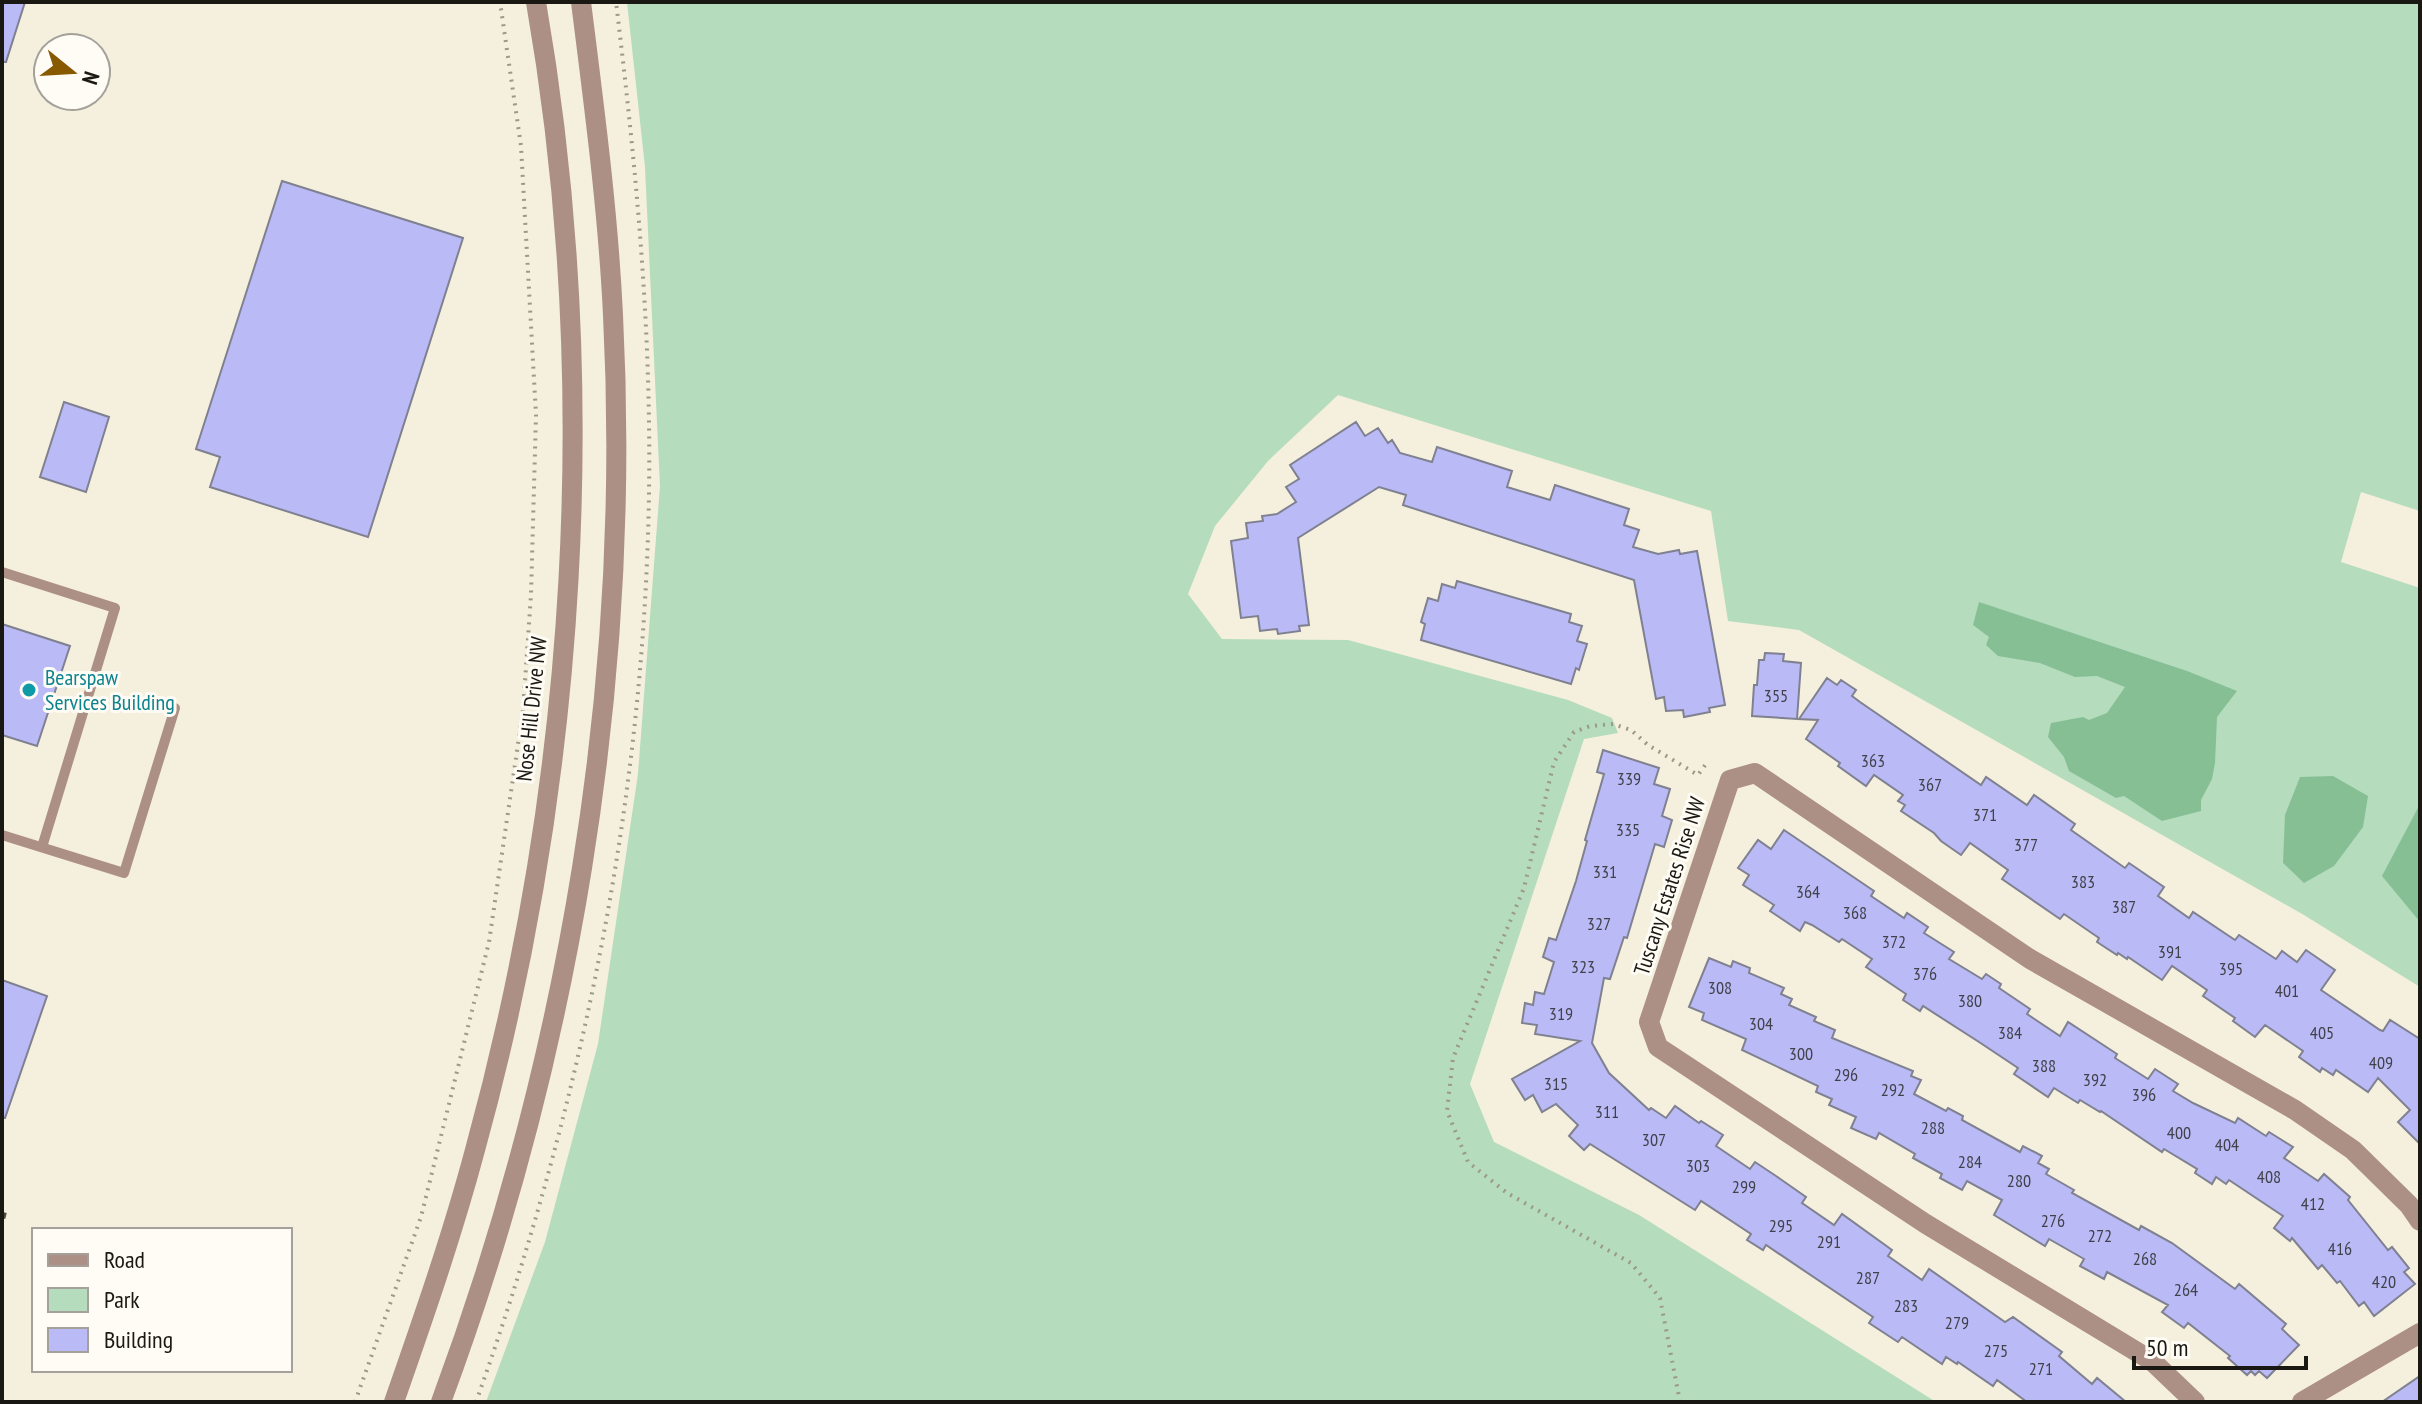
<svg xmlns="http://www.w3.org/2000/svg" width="2422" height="1404" font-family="'PT Sans Narrow',sans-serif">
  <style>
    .green { fill: #b4dcbd }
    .forest { fill: #87bf95 }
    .building { fill: #babbf6; stroke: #7f8090; stroke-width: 2 }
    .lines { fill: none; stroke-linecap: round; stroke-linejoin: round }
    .path { stroke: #9c988a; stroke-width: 4; stroke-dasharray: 2 6; stroke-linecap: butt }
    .service { stroke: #ac8f85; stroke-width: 10 }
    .minor { stroke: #ac8f85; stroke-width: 20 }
    .tertiary { stroke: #ac8f85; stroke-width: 20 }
    .rail { stroke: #4f4c43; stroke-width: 6; stroke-dasharray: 12 6; stroke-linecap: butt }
    .culture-dot { fill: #0f9aa8; stroke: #fefcf5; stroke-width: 3 }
    .labels { text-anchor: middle; stroke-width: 6; stroke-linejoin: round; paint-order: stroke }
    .number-label { font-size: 18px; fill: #42414b }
    .culture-label { font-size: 22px; fill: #0d838f; stroke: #fefcf5; text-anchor: start }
    .street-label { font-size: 22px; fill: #1a1812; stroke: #fefcf5 }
  </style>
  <rect width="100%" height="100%" fill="#f5efdd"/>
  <polygon class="green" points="627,2 2420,2 2420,511 2361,492 2341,562 2420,588 2420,987 2304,915 1799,630 1728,621 1711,511 1338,395 1268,461 1215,526 1188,594 1222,639 1348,640 1568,700 1612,718 1618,733 1584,739 1470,1084 1494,1142 1639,1215 1936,1402 486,1402 545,1242 598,1044 638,774 660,486 645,167"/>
  <g class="forest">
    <polygon points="1979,602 2187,671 2237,691 2217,717 2215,763 2212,779 2201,800 2201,811 2162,821 2124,796 2116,798 2069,771 2064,757 2048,737 2051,723 2083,717 2089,720 2107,713 2125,687 2097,676 2075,677 2040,663 1998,656 1986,645 1989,637 1973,625"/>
    <polygon points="2333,776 2368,796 2363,827 2334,866 2304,883 2283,863 2285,815 2300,777"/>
    <polygon points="2420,804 2420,922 2382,876"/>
  </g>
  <g class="building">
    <polygon points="2,2 25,2 6,62 2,62"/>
    <polygon points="282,181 463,238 368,537 210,487 220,457 196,449"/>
    <polygon points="64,402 109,417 86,492 40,477"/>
    <polygon points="1356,422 1365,436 1378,428 1388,443 1392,440 1400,453 1432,462 1437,447 1512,471 1507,487 1550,500 1555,485 1629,509 1624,525 1639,530 1633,547 1658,554 1679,550 1680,554 1697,551 1725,705 1709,708 1710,712 1684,717 1683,710 1666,711 1664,697 1656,699 1634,580 1403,505 1406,495 1379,487 1298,538 1309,625 1299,626 1300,631 1278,634 1277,629 1260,631 1258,616 1241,618 1231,541 1248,538 1246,523 1263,521 1262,516 1277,514 1296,502 1286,487 1299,479 1290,465"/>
    <polygon points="1457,581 1571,614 1569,622 1582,626 1577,641 1587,644 1579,670 1576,668 1571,684 1421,640 1425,624 1421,622 1428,598 1438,601 1442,584 1455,588"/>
    <polygon points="2,624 70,646 37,746 2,735"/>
    <polygon points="1765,653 1784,654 1783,661 1801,663 1797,719 1752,716 1754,685 1757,685 1759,660 1764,660"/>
    <polygon points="1827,678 1837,685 1841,680 1856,690 1852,696 1860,702 1981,785 1986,777 2027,805 2034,795 2075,824 2071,830 2125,868 2129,863 2164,887 2158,896 2189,918 2193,912 2235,940 2239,935 2276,959 2282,951 2297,962 2306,950 2335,970 2321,990 2380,1030 2383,1031 2390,1020 2420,1039 2420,1144 2398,1122 2410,1110 2378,1078 2368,1092 2336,1070 2333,1075 2322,1068 2320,1072 2299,1057 2303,1051 2265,1025 2255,1037 2233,1021 2235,1018 2203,996 2207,990 2172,966 2162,980 2128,957 2127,959 2118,953 2117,955 2097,942 2099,938 2064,914 2060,919 2002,879 2008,870 1970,843 1961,855 1941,841 1934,833 1901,811 1905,805 1898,801 1903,795 1874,775 1866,786 1838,766 1840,763 1806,739 1818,720 1799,719"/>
    <polygon points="1603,750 1659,768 1654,784 1670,789 1662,816 1672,820 1664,847 1655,844 1627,938 1624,937 1610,979 1604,978 1592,1043 1609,1073 1649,1110 1651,1108 1666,1118 1675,1106 1699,1123 1701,1121 1723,1135 1716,1146 1750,1169 1755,1162 1776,1176 1806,1197 1802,1203 1834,1225 1842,1214 1892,1250 1888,1256 1922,1280 1929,1269 2005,1322 2013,1317 2062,1352 2059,1356 2092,1384 2097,1378 2126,1402 2027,1402 1997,1380 1993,1386 1958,1362 1957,1364 1946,1357 1942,1364 1902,1337 1898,1342 1869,1323 1873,1317 1766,1245 1763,1250 1747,1240 1751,1234 1701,1201 1695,1210 1590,1144 1584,1150 1569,1136 1578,1125 1556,1104 1542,1112 1533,1095 1525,1100 1512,1079 1580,1041 1535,1034 1537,1025 1522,1023 1525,1003 1533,1005 1535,992 1544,994 1554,962 1543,957 1549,938 1556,940 1576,881 1587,841 1585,840 1604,774 1597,772"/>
    <polygon points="1784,830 1874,891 1871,896 1904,918 1907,913 1928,927 1924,933 1954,952 1949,959 1982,979 1986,974 2001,984 1999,988 2030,1009 2027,1014 2060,1036 2068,1022 2117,1054 2115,1058 2148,1079 2155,1069 2178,1084 2173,1091 2193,1103 2235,1123 2238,1118 2266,1136 2269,1132 2293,1147 2284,1158 2318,1181 2324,1174 2350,1197 2348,1200 2388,1250 2392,1247 2409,1268 2404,1272 2415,1284 2374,1316 2364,1302 2359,1306 2340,1281 2337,1283 2322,1265 2318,1269 2292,1238 2290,1241 2274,1228 2283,1216 2229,1180 2226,1184 2216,1177 2212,1184 2195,1173 2197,1169 2164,1149 2162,1152 2101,1111 2100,1112 2080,1100 2078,1103 2054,1088 2048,1097 2014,1074 2018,1068 1979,1042 1923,1006 1920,1011 1903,1000 1906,994 1866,967 1872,959 1842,939 1839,942 1812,925 1805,922 1800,931 1770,911 1774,905 1743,885 1749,875 1738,868 1758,840 1771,849"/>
    <polygon points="1709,958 1731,967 1733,961 1750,968 1749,973 1784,988 1781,994 1792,999 1789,1005 1816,1017 1814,1021 1835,1030 1832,1038 1913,1071 1911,1076 1921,1080 1914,1094 1946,1111 1948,1108 1963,1116 1962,1120 2020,1152 2023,1146 2042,1156 2038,1163 2049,1169 2046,1174 2074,1190 2072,1193 2139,1230 2141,1226 2172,1243 2235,1289 2239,1284 2286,1324 2282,1329 2299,1345 2267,1378 2259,1371 2255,1375 2251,1371 2247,1375 2228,1358 2230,1356 2188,1323 2184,1328 2162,1312 2168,1305 2107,1272 2104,1279 2080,1266 2084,1259 2049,1239 2045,1246 1994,1215 2002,1200 1967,1181 1962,1190 1940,1178 1942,1174 1913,1158 1915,1154 1879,1133 1876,1139 1851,1128 1856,1117 1829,1105 1832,1099 1816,1092 1818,1086 1742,1050 1746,1039 1702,1020 1704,1013 1689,1007"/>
    <polygon points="2,980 47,996 5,1118 2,1118"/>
    <polygon points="2420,1376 2420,1402 2382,1402"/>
  </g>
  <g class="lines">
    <g class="path">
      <polyline points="355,1402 421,1217 489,942 523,710 531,595 536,415 521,146 500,2"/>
      <path d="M476,1402C588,1088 654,756 649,422C647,281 633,142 616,2"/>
      <polyline points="1680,1402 1660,1298 1631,1263 1507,1193 1468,1162 1447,1111 1453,1058 1524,888 1554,762 1574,732 1590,726 1613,724 1631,730 1648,745 1698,775 1706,764"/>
    </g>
    <g class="service">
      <polyline points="2,572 115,608 42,847"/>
      <polyline points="2,835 124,873 175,708"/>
    </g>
    <g class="minor">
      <polyline points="2195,1402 2152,1361 1926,1224 1658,1047 1649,1022 1730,780 1755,773 2030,959 2295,1110 2353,1150 2409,1205 2420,1221"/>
      <polyline points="2302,1402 2420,1333"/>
    </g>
    <g class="tertiary">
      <path d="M394,1402C423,1319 452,1236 475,1150C577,780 602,381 536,2"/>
      <path d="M441,1402C569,1057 632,683 613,315C608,210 594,106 581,2"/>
    </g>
    <polyline class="rail" points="2,1215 6,1216"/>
  </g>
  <circle class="culture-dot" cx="29" cy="690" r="8"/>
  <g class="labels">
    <g class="number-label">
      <text x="1776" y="702">355</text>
      <text x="1873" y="767">363</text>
      <text x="1629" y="785">339</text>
      <text x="1930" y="791">367</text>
      <text x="1985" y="821">371</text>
      <text x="1628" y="836">335</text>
      <text x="2026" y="851">377</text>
      <text x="1605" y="878">331</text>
      <text x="2083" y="888">383</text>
      <text x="1808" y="898">364</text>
      <text x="2124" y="913">387</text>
      <text x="1855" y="919">368</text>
      <text x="1599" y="930">327</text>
      <text x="1894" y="948">372</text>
      <text x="2170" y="958">391</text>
      <text x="1583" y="973">323</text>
      <text x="2231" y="975">395</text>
      <text x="1925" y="980">376</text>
      <text x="1720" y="994">308</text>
      <text x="2287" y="997">401</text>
      <text x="1970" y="1007">380</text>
      <text x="1561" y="1020">319</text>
      <text x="1761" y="1030">304</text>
      <text x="2010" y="1039">384</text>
      <text x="2322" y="1039">405</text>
      <text x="1801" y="1060">300</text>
      <text x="2381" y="1069">409</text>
      <text x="2044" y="1072">388</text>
      <text x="1846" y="1081">296</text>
      <text x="2095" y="1086">392</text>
      <text x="1556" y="1090">315</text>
      <text x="1893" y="1096">292</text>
      <text x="2144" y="1101">396</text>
      <text x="1607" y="1118">311</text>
      <text x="1933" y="1134">288</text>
      <text x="2179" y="1139">400</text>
      <text x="1654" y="1146">307</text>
      <text x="2227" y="1151">404</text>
      <text x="1970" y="1168">284</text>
      <text x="1698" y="1172">303</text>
      <text x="2269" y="1183">408</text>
      <text x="2019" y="1187">280</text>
      <text x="1744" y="1193">299</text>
      <text x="2313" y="1210">412</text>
      <text x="2053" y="1227">276</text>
      <text x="1781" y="1232">295</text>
      <text x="2100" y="1242">272</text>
      <text x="1829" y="1248">291</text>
      <text x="2340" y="1255">416</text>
      <text x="2145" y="1265">268</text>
      <text x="1868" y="1284">287</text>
      <text x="2384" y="1288">420</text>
      <text x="2186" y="1296">264</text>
      <text x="1906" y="1312">283</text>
      <text x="1957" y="1329">279</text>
      <text x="1996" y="1357">275</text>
      <text x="2041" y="1375">271</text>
    </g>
    <g class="culture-label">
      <text x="45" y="685">Bearspaw<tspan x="45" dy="25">Services Building</tspan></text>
    </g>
    <g class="street-label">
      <text transform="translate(531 709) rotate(-84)" y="8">Nose Hill Drive NW</text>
      <text transform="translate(1669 886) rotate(-72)" y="8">Tuscany Estates Rise NW</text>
    </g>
  </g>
  <rect width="2422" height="1404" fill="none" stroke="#1a1812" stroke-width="8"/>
  <rect x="32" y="1228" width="260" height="144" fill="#fefcf5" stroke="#a3a19a" stroke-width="2"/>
  <rect x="48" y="1254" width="40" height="12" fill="#ac8f85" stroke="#a3a19a" stroke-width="2"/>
  <text x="104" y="1268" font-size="24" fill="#1a1812">Road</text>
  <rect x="48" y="1288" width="40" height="24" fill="#b4dcbd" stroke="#a3a19a" stroke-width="2"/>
  <text x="104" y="1308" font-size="24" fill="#1a1812">Park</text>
  <rect x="48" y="1328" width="40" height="24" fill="#babbf6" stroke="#a3a19a" stroke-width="2"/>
  <text x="104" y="1348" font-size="24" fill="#1a1812">Building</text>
  <g transform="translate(72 72) rotate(108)"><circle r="38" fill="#fefcf5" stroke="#a3a19a" stroke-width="2"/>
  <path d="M0-6L14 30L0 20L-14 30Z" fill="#895900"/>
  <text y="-12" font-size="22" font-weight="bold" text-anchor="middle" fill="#1a1812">N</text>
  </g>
  <path d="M2134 1356v12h172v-12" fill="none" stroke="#1a1812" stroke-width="4"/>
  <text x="2146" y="1356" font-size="24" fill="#1a1812" stroke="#fefcf5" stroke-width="6" paint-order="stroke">50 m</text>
</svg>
